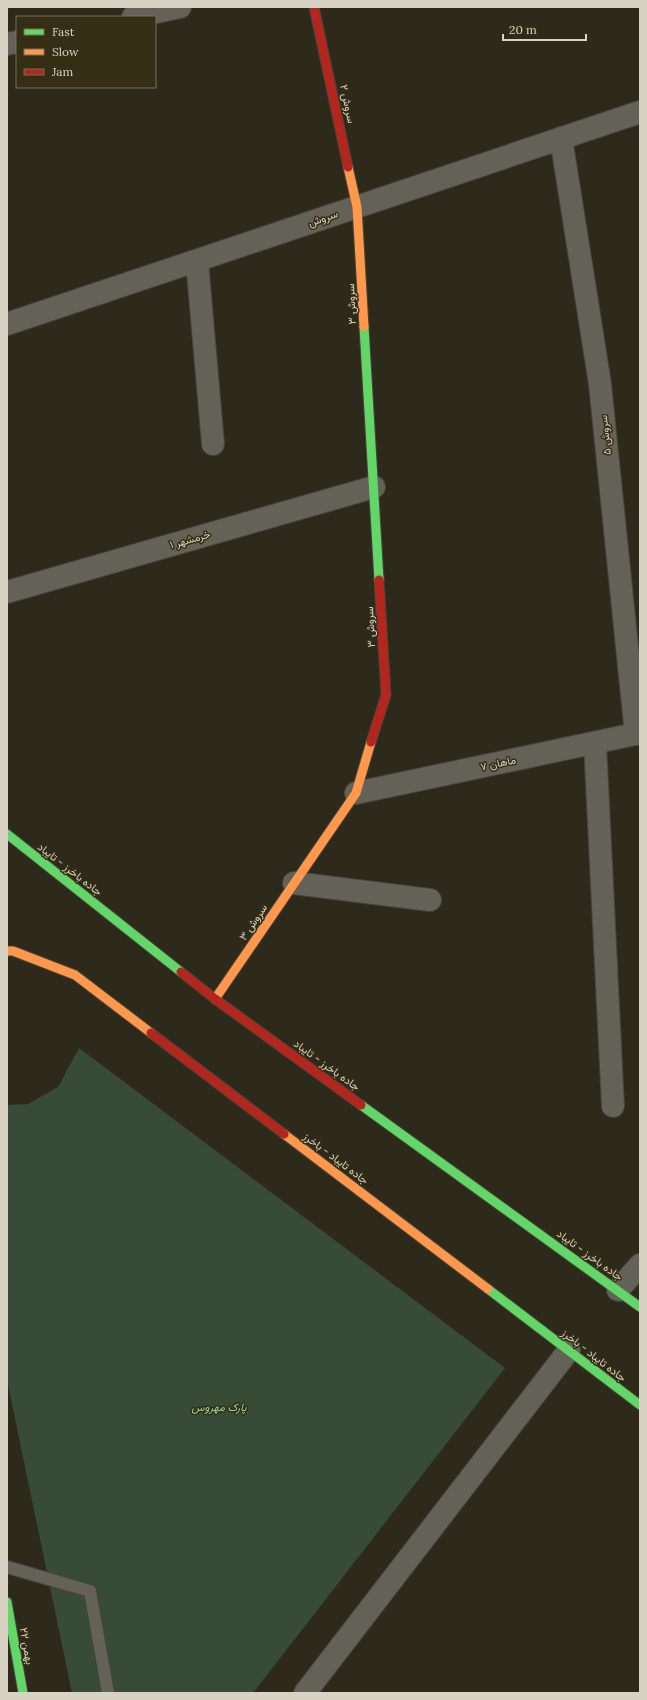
<svg xmlns="http://www.w3.org/2000/svg" width="647" height="1700" font-family="Lora,Vazirmatn,serif">
  <style>
    .green { fill: #374b36 }
    .lines { fill: none; stroke-linecap: round; stroke-linejoin: round }
    .lane-casing { stroke: #474439; stroke-width: 14 }
    .street-casing { stroke: #474439; stroke-width: 24 }
    .fast-casing { stroke: #474439; stroke-width: 11 }
    .slow-casing { stroke: #474439; stroke-width: 11 }
    .jam-casing { stroke: #474439; stroke-width: 11 }
    .lane { stroke: #646156; stroke-width: 12 }
    .street { stroke: #646156; stroke-width: 22 }
    .fast { stroke: #63d668; stroke-width: 9 }
    .slow { stroke: #ff974d; stroke-width: 9 }
    .jam { stroke: #b3261e; stroke-width: 9 }
    .labels { text-anchor: middle; stroke-width: 3; stroke-linejoin: round; paint-order: stroke }
    .street-label { font-size: 11px; fill: #d7d2c3; stroke: #352e14 }
    .park-label { font-size: 11px; font-style: italic; fill: #98d69e; stroke: #352e14 }
  </style>
  <rect width="100%" height="100%" fill="#2d2a1c"/>
  <polygon class="green" points="79,1048 505,1368 253,1693 72,1693 7,1380 7,1105 28,1104 58,1087"/>
  <g class="lines">
    <g class="lane-casing">
      <polyline id="lane" points="7,1567 90,1591 108,1693"/>
    </g>
    <g class="street-casing">
      <g id="street">
        <polyline points="133,17 180,7"/>
        <polyline points="7,44 17,42"/>
        <polyline points="561,138 600,384 636,734"/>
        <polyline points="197,261 213,444"/>
        <polyline points="7,324 640,112"/>
        <polyline points="7,592 374,487"/>
        <polyline points="595,743 613,1106"/>
        <polyline points="356,793 640,733"/>
        <polyline points="294,883 430,900"/>
        <polyline points="618,1290 640,1265"/>
        <polyline points="305,1693 569,1350"/>
      </g>
    </g>
    <g class="fast-casing">
      <g id="fast">
        <polyline points="364,327 379,580"/>
        <polyline points="7,834 181,972"/>
        <polyline points="361,1105 640,1307"/>
        <polyline points="488,1289 640,1405"/>
        <polyline points="7,1602 23,1693"/>
      </g>
    </g>
    <g class="slow-casing">
      <g id="slow">
        <polyline points="348,167 357,207 364,327"/>
        <polyline points="7,951 13,951 75,975 151,1033"/>
        <polyline points="215,999 356,793 371,742"/>
        <polyline points="284,1134 488,1289"/>
      </g>
    </g>
    <g class="jam-casing">
      <g id="jam">
        <polyline points="314,7 348,167"/>
        <polyline points="371,742 386,695 379,580"/>
        <polyline points="181,972 215,999 361,1105"/>
        <polyline points="151,1033 284,1134"/>
      </g>
    </g>
    <use href="#lane" class="lane"/>
    <use href="#street" class="street"/>
    <use href="#fast" class="fast"/>
    <use href="#slow" class="slow"/>
    <use href="#jam" class="jam"/>
  </g>
  <g class="labels">
    <g class="street-label">
      <text transform="translate(348 104) rotate(78)" y="4">سروش ۲</text>
      <text transform="translate(323 218) rotate(-19)" y="4">سروش</text>
      <text transform="translate(351 304) rotate(-93)" y="4">سروش ۳</text>
      <text transform="translate(605 435) rotate(-96)" y="4">سروش ۵</text>
      <text transform="translate(190 539) rotate(-16)" y="4">خرمشهر ۱</text>
      <text transform="translate(370 627) rotate(-93)" y="4">سروش ۳</text>
      <text transform="translate(498 763) rotate(-12)" y="4">ماهان ۷</text>
      <text transform="translate(70 869) rotate(38)" y="4">جاده باخرز - تایباد</text>
      <text transform="translate(253 922) rotate(-56)" y="4">سروش ۳</text>
      <text transform="translate(327 1065) rotate(36)" y="4">جاده باخرز - تایباد</text>
      <text transform="translate(336 1158) rotate(37)" y="4">جاده تایباد - باخرز</text>
      <text transform="translate(590 1255) rotate(36)" y="4">جاده باخرز - تایباد</text>
      <text transform="translate(594 1355) rotate(38)" y="4">جاده تایباد - باخرز</text>
      <text transform="translate(27 1646) rotate(80)" y="4">۲۲ بهمن</text>
    </g>
    <g class="park-label">
      <text x="219" y="1411">پارک مهروس</text>
    </g>
  </g>
  <rect width="647" height="1700" fill="none" stroke="#d7d2c3" stroke-width="16"/>
  <rect x="16" y="16" width="140" height="72" fill="#352e14" stroke="#76705a"/>
  <rect x="24" y="29" width="20" height="6" fill="#63d668" stroke="#76705a"/>
  <text x="52" y="36" font-size="12" fill="#d7d2c3">Fast</text>
  <rect x="24" y="49" width="20" height="6" fill="#ff974d" stroke="#76705a"/>
  <text x="52" y="56" font-size="12" fill="#d7d2c3">Slow</text>
  <rect x="24" y="69" width="20" height="6" fill="#b3261e" stroke="#76705a"/>
  <text x="52" y="76" font-size="12" fill="#d7d2c3">Jam</text>
  <path d="M503 34v6h83v-6" fill="none" stroke="#d7d2c3" stroke-width="2"/>
  <text x="509" y="34" font-size="12" fill="#d7d2c3" stroke="#352e14" stroke-width="3" paint-order="stroke">20 m</text>
</svg>
